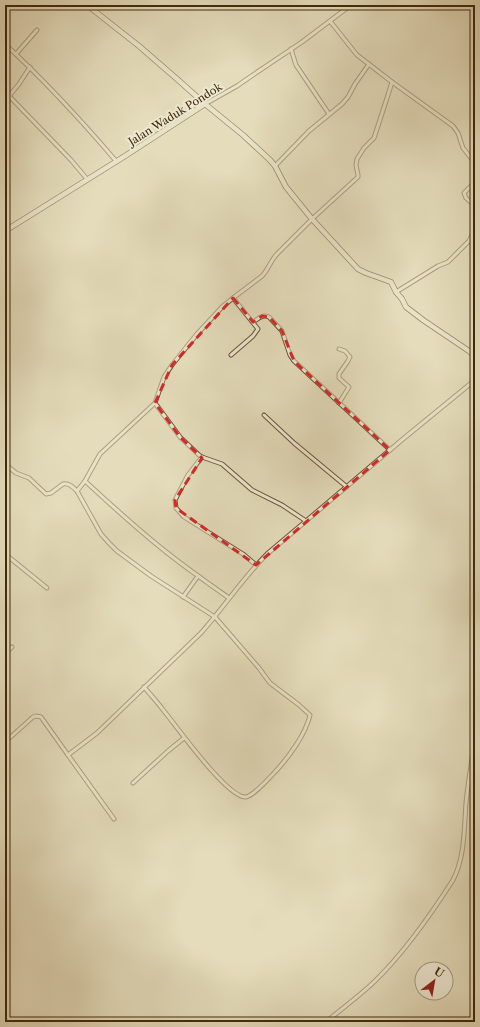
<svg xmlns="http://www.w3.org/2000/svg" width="480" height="1027" font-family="'Libre Caslon Text',serif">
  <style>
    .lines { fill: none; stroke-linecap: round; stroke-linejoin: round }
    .street-casing { stroke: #6a5636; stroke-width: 5 }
    .secondary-casing { stroke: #412a09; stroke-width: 6 }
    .street { stroke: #ede8d3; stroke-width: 3 }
    .secondary { stroke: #ede8d3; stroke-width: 4.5 }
    .marked { fill: none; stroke: #d62828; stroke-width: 3; stroke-dasharray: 8 5; stroke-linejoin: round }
    .labels { text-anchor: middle; stroke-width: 4; stroke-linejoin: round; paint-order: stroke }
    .street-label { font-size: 11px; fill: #412a09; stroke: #ede8d3 }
  </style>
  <rect width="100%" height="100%" fill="#e4dcbb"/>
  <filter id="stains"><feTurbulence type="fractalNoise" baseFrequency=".005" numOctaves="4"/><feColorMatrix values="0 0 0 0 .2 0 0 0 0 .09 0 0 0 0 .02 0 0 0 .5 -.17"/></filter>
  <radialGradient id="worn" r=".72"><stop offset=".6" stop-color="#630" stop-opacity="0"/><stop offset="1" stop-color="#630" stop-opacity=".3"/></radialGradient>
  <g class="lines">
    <g class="street-casing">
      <g id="street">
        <polyline points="330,21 349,45 357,55 392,82 453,126 458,133 463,148 475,163"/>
        <path d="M5,44C45,81 81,120 116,161"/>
        <polyline points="291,49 296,65 329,114"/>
        <polyline points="16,54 37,30"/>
        <polyline points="9,96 71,160 87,179"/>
        <polyline points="5,101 19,84 30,67"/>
        <polyline points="205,104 237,86 250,77 302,42 351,5"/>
        <polyline points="275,166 309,131 342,104 348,97 355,84 369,64"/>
        <polyline points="475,182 464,193 466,198 475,206"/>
        <polyline points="396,292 438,266 448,262 469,241 475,229"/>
        <path d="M253,322C258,319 262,314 269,317L282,331L290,355L294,361L390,450"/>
        <polyline points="339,349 345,351 350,357 348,361 339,374 339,378 349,387 339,403"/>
        <polyline points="231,355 253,336 258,329 233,298"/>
        <polyline points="155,403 180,437 199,455 202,457 222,464 252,490 282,505 306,521"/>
        <polyline points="264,415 294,443 347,487"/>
        <polyline points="202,457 188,475 175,500 176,508 184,517 243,554 256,565"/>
        <path d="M5,464L16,473L29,478L46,494L51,493L63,484C69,483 73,487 77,491L101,534L109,543L117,551L151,576L215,617L259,668L270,683L299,705L310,715C306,734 288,758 275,772C269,778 253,797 245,797C226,796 177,727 164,711C158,703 151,695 144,687"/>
        <path d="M85,481C111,505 137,529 165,551C186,568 208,583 229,598"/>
        <path d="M77,491L85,481L100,454L155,403L164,377L172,365L197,334L222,307L233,298L262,276C268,270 271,260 277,254L312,219L358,177V175L356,165L357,159L364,148L374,138L387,98L392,82"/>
        <polyline points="5,554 47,588"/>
        <polyline points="183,597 198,576"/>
        <polyline points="5,653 12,647"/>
        <path d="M5,742L33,717L36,716L41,717L68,755L97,733L201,633C224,607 243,578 267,554L403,439L475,380"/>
        <polyline points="68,755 114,819"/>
        <polyline points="133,783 168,751 184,738"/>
        <path d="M328,1022L327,1021C343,1008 359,996 374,982C405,952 430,916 453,880C465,857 464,829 466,803C468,782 472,760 475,738"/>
      </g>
    </g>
    <g class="secondary-casing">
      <g id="secondary">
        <polyline points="87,5 139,46 177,79 205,104 243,135 270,160 275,166 286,187 312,219 358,269 366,273 391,282 396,292 402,299 406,307 423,320 469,351 475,357"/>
        <polyline points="5,231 125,156 205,104"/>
      </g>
    </g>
    <use href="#street" class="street"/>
    <use href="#secondary" class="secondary"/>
  </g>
  <path d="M0 0H480V1027H0ZM233,298L253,322L262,316L269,317L282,331L294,361L390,450L256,565L176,508L175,500L202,458L180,437L155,403L172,365Z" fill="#e4dcbb" fill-opacity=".55" fill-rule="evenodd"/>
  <path class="marked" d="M233,298L253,322L262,316L269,317L282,331L294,361L390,450L256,565L176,508L175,500L202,458L180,437L155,403L172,365Z"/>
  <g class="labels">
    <g class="street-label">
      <text transform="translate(175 114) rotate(-32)" y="4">Jalan Waduk Pondok</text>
    </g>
  </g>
  <rect width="480" height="1027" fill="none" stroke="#e4dcbb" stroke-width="20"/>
  <rect x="6" y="6" width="468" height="1015" fill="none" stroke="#412a09" stroke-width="2"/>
  <rect x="10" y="10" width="460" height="1007" fill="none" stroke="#412a09"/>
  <g transform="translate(434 981) rotate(31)"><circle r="19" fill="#ede8d3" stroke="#a89c82"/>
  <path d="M0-3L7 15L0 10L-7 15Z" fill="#8f2418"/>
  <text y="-6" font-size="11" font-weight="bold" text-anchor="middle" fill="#412a09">U</text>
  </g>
  <rect width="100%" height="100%" filter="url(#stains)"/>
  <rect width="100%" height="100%" fill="url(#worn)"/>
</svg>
